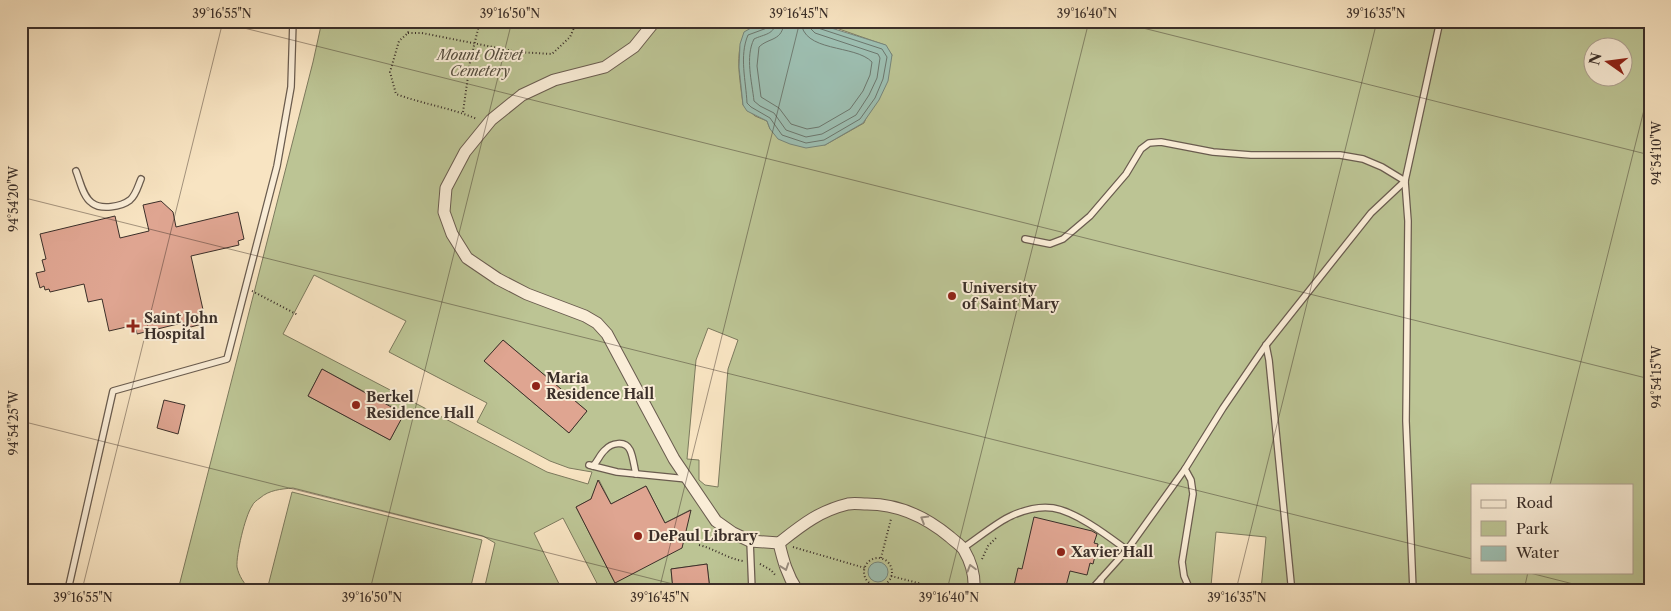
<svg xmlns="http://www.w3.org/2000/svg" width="1671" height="611" font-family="'Libre Caslon Text',serif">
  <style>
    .green { fill: #bcc494; stroke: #7c7a5e; fill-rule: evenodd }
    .water { fill: #9dbfb2; stroke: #76857b }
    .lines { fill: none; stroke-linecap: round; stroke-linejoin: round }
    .shore { stroke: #6c776e; stroke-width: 1 }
    .building { fill: #dfa591; stroke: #3b2f29 }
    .lane-casing { stroke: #6a5c4f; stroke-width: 8 }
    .street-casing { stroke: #6a5c4f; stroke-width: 13 }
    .path { stroke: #3b2f29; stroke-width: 2; stroke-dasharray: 1 2.5; stroke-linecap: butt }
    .lane { stroke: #faedd7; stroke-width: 5.5 }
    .street { stroke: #faedd7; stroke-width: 11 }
    .oneway { stroke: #9a8e80 }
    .ticks { fill: none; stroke: #3b2f29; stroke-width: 1; stroke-opacity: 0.45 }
    .poi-dot { fill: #8f2418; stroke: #faedd7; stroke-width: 2 }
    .labels { text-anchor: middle; stroke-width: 4; stroke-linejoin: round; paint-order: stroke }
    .park-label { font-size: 14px; font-style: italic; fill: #554d3e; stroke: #faedd7 }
    .poi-label { font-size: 14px; font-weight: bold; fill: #3b2f29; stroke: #faedd7; text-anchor: start }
    .neatline { fill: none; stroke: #3b2f29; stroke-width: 2 }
    .ticks-label { font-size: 12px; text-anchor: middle; fill: #3b2f29 }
  </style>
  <rect width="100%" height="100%" fill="#f8e4c2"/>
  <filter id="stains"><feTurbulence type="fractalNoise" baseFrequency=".004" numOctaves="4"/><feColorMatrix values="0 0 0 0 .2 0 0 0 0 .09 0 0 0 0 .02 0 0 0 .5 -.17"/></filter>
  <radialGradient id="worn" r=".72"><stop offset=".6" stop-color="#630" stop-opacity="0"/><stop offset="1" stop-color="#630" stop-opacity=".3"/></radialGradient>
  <g class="green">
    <path d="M322,21H774C767,23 756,24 751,28C731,43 741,83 743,105L755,116L767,121L770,129L825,145L864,123L892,55L885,45L836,28L807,21H1650V590H1261L1266,537L1216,532L1211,586L1254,590H710L707,564L671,569L673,590H656L655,584L600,589L563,518L534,533L562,590H484L495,543L483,536L293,488C281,489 269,490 260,498C257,500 253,503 252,506C245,516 236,555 237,567C239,576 244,584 251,590H178L313,62ZM1594,48H1624V78H1594ZM314,275L406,321L389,352L487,403L477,422L550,461L569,468L592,472L588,484L547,472L283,334ZM708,328L738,340L728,369L718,487L705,485L699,480V460L687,459L696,360ZM503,340L587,411L569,433L484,361ZM322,369L404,413L390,440L308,396ZM599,480L611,504L646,486L665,523L690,510L615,583L576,507L591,499ZM1472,485H1632V572H1472Z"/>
    <polygon points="292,492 482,540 470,590 267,590"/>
  </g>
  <g class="water">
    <polygon points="774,21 812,22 886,45 892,55 888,81 879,100 863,123 825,145 806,148 790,144 778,139 770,129 767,121 747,111 743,105 739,67 740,44 744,32 751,28"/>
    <circle cx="878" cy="572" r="10"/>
  </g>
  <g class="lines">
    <g class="shore">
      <path d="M770,21L767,28L748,35C739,56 746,81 747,103L751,107L770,118L782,135L806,143L824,140L860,119L875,98L883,79L887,57L882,49L818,28L815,25V21"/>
      <path d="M776,21C775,35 764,34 754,39C745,57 752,82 754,101L760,106L774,113L786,130L806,137L822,134L856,115L869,95L877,78L880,58L878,54L815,33L810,28L808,21"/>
      <path d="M784,21C783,42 769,37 759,47L757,66L761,97L779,108L791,124L807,129L819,127L850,109L863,91L870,75L872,62C855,44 802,53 801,21"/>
    </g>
  </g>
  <g class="building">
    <polygon points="161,201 173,212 176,227 238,212 244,239 238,241 239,245 191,256 206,323 187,328 186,322 137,334 135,325 109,331 102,299 88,302 84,284 50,292 49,289 45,290 44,286 40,288 36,273 45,271 42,260 46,259 40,234 115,216 120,238 149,231 143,205"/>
    <polygon points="503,340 587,411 569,433 484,361"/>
    <polygon points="322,369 404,414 390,440 308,396"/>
    <polygon points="164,400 185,405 178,434 157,428"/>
    <polygon points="598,480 611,504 646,486 665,523 691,510 682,548 615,583 576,507 591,499"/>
    <polygon points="1034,517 1092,531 1097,534 1094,543 1098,544 1093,564 1090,563 1087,575 1070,571 1065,590 1013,590 1018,568 1022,569"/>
    <polygon points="707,564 710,590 673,590 671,569"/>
  </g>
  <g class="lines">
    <g class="lane-casing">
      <g id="lane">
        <path d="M76,171C80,181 83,197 92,203C101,210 121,207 130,200C136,195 138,186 141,179"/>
        <polyline points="1025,239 1050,244 1063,239 1090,216 1126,174 1141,149 1149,143 1161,142 1213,152 1251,155 1340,155 1363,159 1382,167 1405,181 1371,213 1266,345 1223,408 1185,469 1191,480 1193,494 1182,562 1184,576 1190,590"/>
        <polyline points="1266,345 1269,360 1291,583 1290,590"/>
        <polyline points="589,465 617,472 687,479"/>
        <path d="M593,466C598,461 600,454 605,450C611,443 625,440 630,450C633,456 634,466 636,474"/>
        <polyline points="750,541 752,590"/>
        <path d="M963,548C977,539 997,522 1011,516C1024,510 1039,506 1053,508C1077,512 1108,536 1127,550L1185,469"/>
        <polyline points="68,590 113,391 227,359 277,166 291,87 293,21"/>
        <polyline points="1091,590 1127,550"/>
        <polyline points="1100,590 1101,579"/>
        <polyline points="1413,590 1406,421 1408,221 1405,181 1440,21"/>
      </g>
    </g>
    <g class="street-casing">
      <g id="street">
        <path d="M655,21L634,47L605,67L554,80L522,95L491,120L465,152L446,188L444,212L452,234L467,258L498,279L527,294L585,316L597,323L607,334L674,459L716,521L733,533L750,541L779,543C802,525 819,511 848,504C854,503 861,504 867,504C898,504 926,517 950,537C954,541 961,545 964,550C971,562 975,576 974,590"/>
        <path d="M779,543C783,560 787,575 797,590"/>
      </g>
    </g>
    <g class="path">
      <path d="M409,21L408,33L399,41L390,72L396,94C423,104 451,108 477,119"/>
      <polyline points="408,33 422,33 518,52 552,54 570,37 577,21"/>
      <polyline points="463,112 470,62 480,21"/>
      <polyline points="252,291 298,315"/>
      <path d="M699,545C715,549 726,558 743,561"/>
      <polyline points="793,547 865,568"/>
      <polyline points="881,558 891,519"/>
      <circle cx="878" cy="572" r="14"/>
      <polyline points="982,559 988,546 997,537"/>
      <polyline points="760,564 771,570 776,576"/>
      <polyline points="891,576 945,590"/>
    </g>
    <use href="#lane" class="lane"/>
    <use href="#street" class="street"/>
  </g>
  <defs><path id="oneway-chevron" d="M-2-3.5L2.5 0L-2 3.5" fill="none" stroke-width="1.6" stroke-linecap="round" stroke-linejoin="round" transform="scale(1.25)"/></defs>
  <g class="oneway">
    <use href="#oneway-chevron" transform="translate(924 519) rotate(-149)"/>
    <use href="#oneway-chevron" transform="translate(785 567) rotate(71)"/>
    <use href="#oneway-chevron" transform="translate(971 568) rotate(-106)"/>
  </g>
  <path class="ticks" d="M216,21L1650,379M1115,21L1650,155M21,197L1472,559M21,421L697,590M1550,485L1650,86M1526,572L1597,590M82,590L223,21M370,590L512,21M659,590L800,21M947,590L1089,21M1236,590L1377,21M1524,590L1528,572"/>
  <g class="poi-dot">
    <circle cx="952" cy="296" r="5"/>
    <path d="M130.5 318.5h5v5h5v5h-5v5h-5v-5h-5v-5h5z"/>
    <circle cx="536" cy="386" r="5"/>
    <circle cx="356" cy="405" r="5"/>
    <circle cx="638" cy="536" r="5"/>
    <circle cx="1061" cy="552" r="5"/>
  </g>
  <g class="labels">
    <g class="park-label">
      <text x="480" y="60">Mount Olivet<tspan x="480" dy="16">Cemetery</tspan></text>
    </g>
    <g class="poi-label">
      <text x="962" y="293">University<tspan x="962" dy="16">of Saint Mary</tspan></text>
      <text x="144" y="323">Saint John<tspan x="144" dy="16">Hospital</tspan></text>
      <text x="546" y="383">Maria<tspan x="546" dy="16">Residence Hall</tspan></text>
      <text x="366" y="402">Berkel<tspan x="366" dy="16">Residence Hall</tspan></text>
      <text x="648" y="541">DePaul Library</text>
      <text x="1071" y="557">Xavier Hall</text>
    </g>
  </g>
  <rect width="1671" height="611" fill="none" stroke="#f8e4c2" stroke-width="55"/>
  <rect x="1471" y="484" width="162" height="90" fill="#faedd7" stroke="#aea191"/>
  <rect x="1481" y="500" width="25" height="8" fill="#faedd7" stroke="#aea191"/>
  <text x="1516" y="508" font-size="15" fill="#3b2f29">Road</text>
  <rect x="1481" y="521" width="25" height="15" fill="#bcc494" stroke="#aea191"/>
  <text x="1516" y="534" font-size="15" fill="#3b2f29">Park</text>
  <rect x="1481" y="546" width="25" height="15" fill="#9dbfb2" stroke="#aea191"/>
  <text x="1516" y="558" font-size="15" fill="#3b2f29">Water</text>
  <g transform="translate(1608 62) rotate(284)"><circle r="24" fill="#faedd7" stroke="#aea191"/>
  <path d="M0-4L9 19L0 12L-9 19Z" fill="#8f2418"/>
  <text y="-8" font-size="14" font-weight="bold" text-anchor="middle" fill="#3b2f29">N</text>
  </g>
  <rect x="28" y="28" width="1616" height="556" class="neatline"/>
  <g class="ticks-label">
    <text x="222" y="18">39°16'55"N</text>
    <text x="510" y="18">39°16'50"N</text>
    <text x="799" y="18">39°16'45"N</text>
    <text x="1087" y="18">39°16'40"N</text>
    <text x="1376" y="18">39°16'35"N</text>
    <text transform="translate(1657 153) rotate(-90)" y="4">94°54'10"W</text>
    <text transform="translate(14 199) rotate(-90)" y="4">94°54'20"W</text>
    <text transform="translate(1657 377) rotate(-90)" y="4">94°54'15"W</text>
    <text transform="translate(14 423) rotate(-90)" y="4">94°54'25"W</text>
    <text x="83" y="602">39°16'55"N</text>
    <text x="372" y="602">39°16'50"N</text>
    <text x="660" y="602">39°16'45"N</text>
    <text x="949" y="602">39°16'40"N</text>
    <text x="1237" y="602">39°16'35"N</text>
  </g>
  <rect width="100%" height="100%" filter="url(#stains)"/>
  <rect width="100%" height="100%" fill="url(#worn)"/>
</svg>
